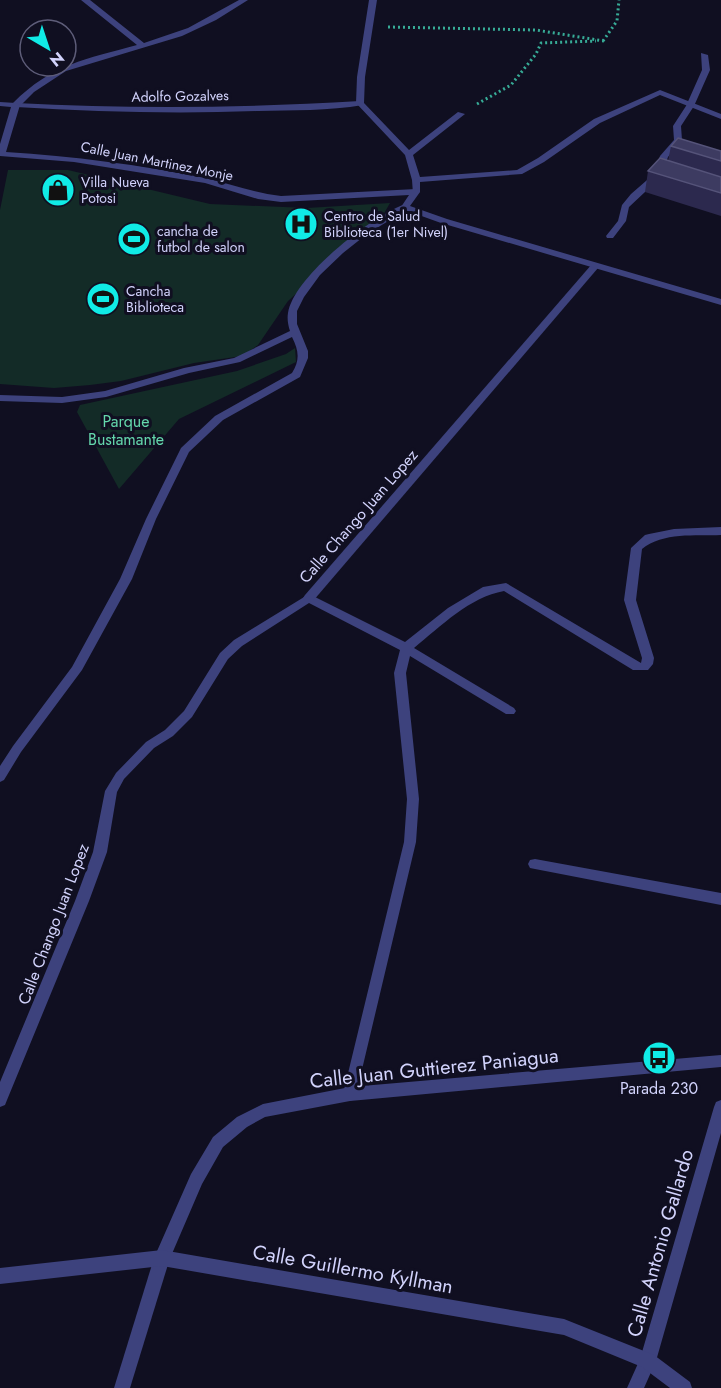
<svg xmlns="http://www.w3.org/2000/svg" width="721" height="1388" font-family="Jost,sans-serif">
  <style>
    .green { fill: #132b27 }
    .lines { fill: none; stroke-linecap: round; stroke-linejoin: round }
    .path { stroke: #37ac97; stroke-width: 3; stroke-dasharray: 2 3; stroke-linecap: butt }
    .service { fill: #3d427d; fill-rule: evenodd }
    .minor { fill: #3d427d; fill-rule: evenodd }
    .tertiary { fill: #3d427d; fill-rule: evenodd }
    .wall { fill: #2c294e }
    .building { fill: #3d3b61; stroke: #555379; stroke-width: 1.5 }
    .labels { text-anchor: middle; stroke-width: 6; stroke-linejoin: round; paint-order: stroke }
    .far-street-label { font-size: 14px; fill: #d2d3fc; stroke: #100f21 }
    .far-poi-label { font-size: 14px; fill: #d2d3fc; stroke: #100f21; text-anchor: start }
    .park-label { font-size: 16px; fill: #64d7ac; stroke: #100f21 }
    .street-label { font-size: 16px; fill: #d2d3fc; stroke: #100f21 }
    .poi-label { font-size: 16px; fill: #d2d3fc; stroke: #100f21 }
    .near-street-label { font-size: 20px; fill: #d2d3fc; stroke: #100f21 }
  </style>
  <rect width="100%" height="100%" fill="#100f21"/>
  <g class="green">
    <polygon points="8,170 68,170 210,204 307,208 390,203 382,217 288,301 258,345 242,356 194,363 121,381 90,385 54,388 0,384 0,210"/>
    <polygon points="295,348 296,362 179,419 119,489 77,412 80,405 237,371 286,354"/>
  </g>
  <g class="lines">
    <g class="path">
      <polyline points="388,27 536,30 604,41"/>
      <polyline points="603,41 617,21 619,0"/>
      <polyline points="477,104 511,85 536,54 541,43 596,41"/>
    </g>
    <g class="service">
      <polygon points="701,53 708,55 710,70 694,106 681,126 682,140 668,157 661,177 629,207 626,221 613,238 607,238 606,236 618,221 622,205 631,194 654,174 660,156 674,140 673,126 686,106 702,70"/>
      <path d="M360,101H363V105C329,111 292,110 258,111C177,114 97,112 16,107L12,105L16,103C131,109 245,108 360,101Z"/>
      <path d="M721,527V535C695,536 663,532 642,549L636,600L654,658L653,664L648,670H633L504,591C470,597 441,626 414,648L514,708L516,711L514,714H506L410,656L406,673L419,799L416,842L355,1099L350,1101L345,1099L343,1094L404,842L407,799L394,673L400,650L309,603L242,646L228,659L192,717L173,736L154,748L124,779L117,792L107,852L89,901L7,1100L5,1105L0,1107V1082L75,901L93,852L105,791L116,773L146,742L165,730L184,711L220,653L234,640L309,594L405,642L448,608L483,587L506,583L641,663L642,658L624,600L631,548L645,535L649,534L674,529Z"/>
      <polygon points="535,859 721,893 721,905 535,869 530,868 528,864 530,860"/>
      <polygon points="162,1250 168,1253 170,1258 130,1388 114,1388 154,1258 156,1253"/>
    </g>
    <g class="minor">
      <path d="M81,0H90L144,43L188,28L239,0H248L216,20L182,36L66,71L34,92L19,107H13V103C52,64 86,59 137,45Z"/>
      <polygon points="369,0 377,0 365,77 364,103 409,150 458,112 465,114 413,155 420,177 517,170 538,158 594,119 660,90 721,114 721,119 660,95 600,123 544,162 522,174 420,182 420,192 413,194 412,180 405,155 356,103 357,77"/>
      <path d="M405,204L408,205V209L367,234L343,253L320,275L304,297L297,311V324L308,351V358L300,377L223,420L189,452L156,519L132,579L82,670L21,752L4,780L0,782V766L13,746L72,667L120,579L146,519L181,448L215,416L292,373C300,360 299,351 292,337L240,362L189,373L106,397L62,403L0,401V395L62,397L105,391L184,368L234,358L290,331C288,325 287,319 288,313C294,276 372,216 405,204Z"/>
      <polygon points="595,263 598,264 598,268 313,601 305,601 303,598 305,595 592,264"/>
      <polygon points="721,1055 721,1067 350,1101 265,1117 247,1127 223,1147 202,1184 168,1263 162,1266 156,1263 154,1258 191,1174 213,1137 237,1117 263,1104 350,1087"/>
      <polygon points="721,1100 721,1133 656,1361 644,1388 627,1388 640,1359 714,1107 716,1102"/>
    </g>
    <g class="tertiary">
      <path d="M0,102L16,103L20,105L6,152C73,156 140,165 205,178C231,184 255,193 281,196L416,189L420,192L410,206L447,219L721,299V305L441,223L402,209L401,207L409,195L281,202L258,199L205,183L74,162L0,156V144L11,107L0,106Z"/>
      <polygon points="162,1250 564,1319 654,1355 690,1382 692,1388 670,1388 642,1367 564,1335 162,1266 0,1284 0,1268"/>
    </g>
  </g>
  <polygon class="wall" points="671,146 721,151 721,216 645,192 648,171 668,161"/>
  <g class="building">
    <polygon points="678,138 721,151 721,161 671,146"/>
    <polygon points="660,158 721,177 721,193 648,171"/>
  </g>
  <defs>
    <g id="shop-disc" transform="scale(1.725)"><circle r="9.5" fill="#10ebe6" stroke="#100f21"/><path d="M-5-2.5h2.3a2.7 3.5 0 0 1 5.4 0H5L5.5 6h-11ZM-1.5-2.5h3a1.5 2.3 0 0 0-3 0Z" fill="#111"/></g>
    <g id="hospital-disc" transform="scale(1.725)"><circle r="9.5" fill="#10ebe6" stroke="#100f21"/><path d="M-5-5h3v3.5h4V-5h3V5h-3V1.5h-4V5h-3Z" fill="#111"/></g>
    <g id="stadium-disc" transform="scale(1.725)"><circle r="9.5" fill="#10ebe6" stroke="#100f21"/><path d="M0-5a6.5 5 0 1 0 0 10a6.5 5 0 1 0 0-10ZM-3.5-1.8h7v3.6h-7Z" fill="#111"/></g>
    <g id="bus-disc" transform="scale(1.725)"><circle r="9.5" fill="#10ebe6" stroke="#100f21"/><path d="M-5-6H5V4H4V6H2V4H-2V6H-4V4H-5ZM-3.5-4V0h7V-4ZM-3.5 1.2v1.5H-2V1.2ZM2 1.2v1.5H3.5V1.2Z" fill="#111"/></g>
  </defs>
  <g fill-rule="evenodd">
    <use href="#shop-disc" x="58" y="190"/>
    <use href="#hospital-disc" x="301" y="224"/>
    <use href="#stadium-disc" x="134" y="239"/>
    <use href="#stadium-disc" x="103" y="299"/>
    <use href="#bus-disc" x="659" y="1058"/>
  </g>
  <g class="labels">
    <g class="far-street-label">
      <text transform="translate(180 96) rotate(-1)" y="5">Adolfo Gozalves</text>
      <text transform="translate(157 161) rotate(11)" y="5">Calle Juan Martinez Monje</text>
    </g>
    <g class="far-poi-label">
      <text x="81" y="187">Villa Nueva<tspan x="81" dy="16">Potosi</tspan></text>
      <text x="324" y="221">Centro de Salud<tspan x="324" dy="16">Biblioteca (1er Nivel)</tspan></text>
      <text x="157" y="236">cancha de<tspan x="157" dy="16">futbol de salon</tspan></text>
      <text x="126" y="296">Cancha<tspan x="126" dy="16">Biblioteca</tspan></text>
    </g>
    <g class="park-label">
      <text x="126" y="427">Parque<tspan x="126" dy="18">Bustamante</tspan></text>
    </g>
    <g class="street-label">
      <text transform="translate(358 516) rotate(-49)" y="6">Calle Chango Juan Lopez</text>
      <text transform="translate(53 924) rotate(-69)" y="6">Calle Chango Juan Lopez</text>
    </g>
    <g class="poi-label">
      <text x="659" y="1094">Parada 230</text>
    </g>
    <g class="near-street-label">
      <text transform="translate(434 1068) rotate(-6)" y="7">Calle Juan Guttierez Paniagua</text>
      <text transform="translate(660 1243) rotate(-74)" y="7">Calle Antonio Gallardo</text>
      <text transform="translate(353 1269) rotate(10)" y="7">Calle Guillermo Kyllman</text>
    </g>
  </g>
  <g transform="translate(48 48) rotate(141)"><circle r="28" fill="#100f21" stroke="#5e5d79" stroke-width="1.5"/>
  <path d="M0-4.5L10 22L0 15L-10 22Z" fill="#10ebe6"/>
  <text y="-9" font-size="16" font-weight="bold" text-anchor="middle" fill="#d2d3fc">N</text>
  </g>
</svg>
